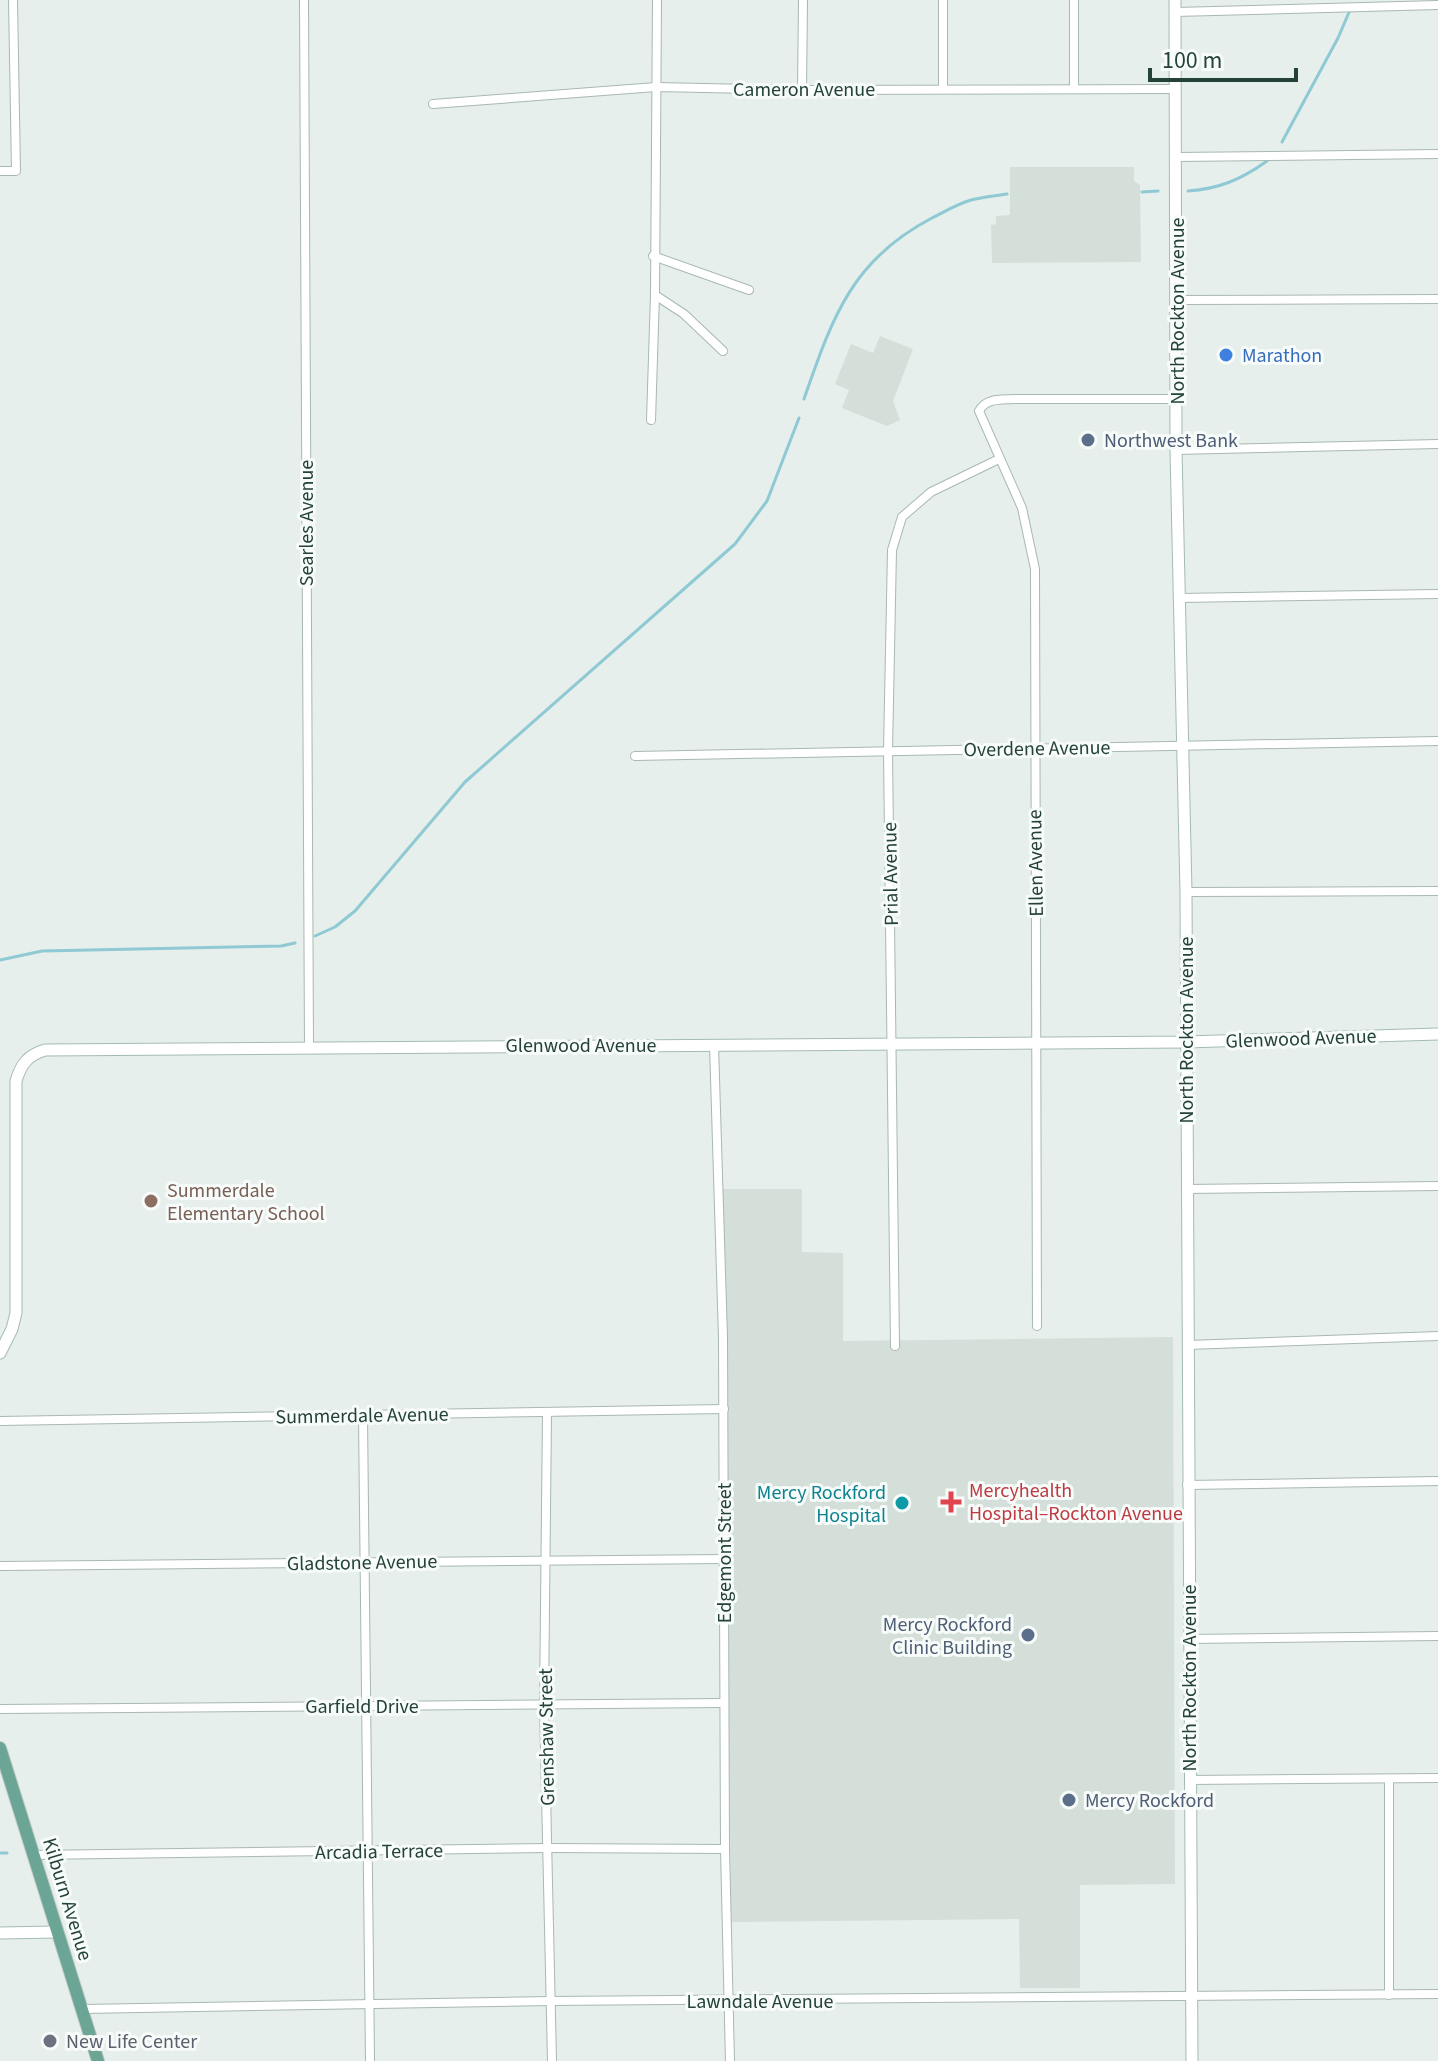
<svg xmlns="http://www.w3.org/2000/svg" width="1438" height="2061" font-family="'Source Sans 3',sans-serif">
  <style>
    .built { fill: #d4dfda }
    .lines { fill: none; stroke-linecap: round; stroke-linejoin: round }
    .stream { stroke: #8ec9d4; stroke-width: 3 }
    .street-casing { stroke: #a8b8b2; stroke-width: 10 }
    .secondary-casing { stroke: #a4bbb3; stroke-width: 13 }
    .primary-casing { stroke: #c2cac8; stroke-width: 14 }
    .street { stroke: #fff; stroke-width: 8 }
    .secondary { stroke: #fff; stroke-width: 11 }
    .primary { stroke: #6aa596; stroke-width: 12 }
    .shop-dot { fill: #3f7fe0; stroke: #f7fbf9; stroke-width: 3 }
    .service-dot { fill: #5c6f8a; stroke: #f7fbf9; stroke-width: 3 }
    .education-dot { fill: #8d6e63; stroke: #f7fbf9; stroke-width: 3 }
    .health-dot { fill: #e0444e; stroke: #f7fbf9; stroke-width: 3 }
    .culture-dot { fill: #0f9aa8; stroke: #f7fbf9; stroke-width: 3 }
    .worship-dot { fill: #6b7280; stroke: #f7fbf9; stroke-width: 3 }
    .labels { text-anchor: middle; stroke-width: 6; stroke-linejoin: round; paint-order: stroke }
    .street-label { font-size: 20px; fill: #24423a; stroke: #f7fbf9 }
    .shop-label { font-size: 20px; fill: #366cbe; stroke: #f7fbf9; text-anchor: start }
    .service-label { font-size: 20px; fill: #4e5e75; stroke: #f7fbf9; text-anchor: start }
    .education-label { font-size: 20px; fill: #785e54; stroke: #f7fbf9; text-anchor: start }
    .health-label { font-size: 20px; fill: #be3a42; stroke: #f7fbf9; text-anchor: start }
    .culture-label { font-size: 20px; fill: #0d838f; stroke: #f7fbf9; text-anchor: end }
    .worship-label { font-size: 20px; fill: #5b616d; stroke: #f7fbf9; text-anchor: start }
  </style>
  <rect width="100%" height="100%" fill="#e6efeb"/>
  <g class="built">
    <polygon points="1010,167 1134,167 1134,181 1140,185 1141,262 992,263 991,225 996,224 996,216 1010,215"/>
    <polygon points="880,336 913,349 893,401 900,420 887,426 842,408 849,390 835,384 851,344 873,353"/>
    <polygon points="723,1189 802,1189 802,1252 843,1253 843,1341 1173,1337 1175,1884 1080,1885 1080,1988 1020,1988 1019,1919 731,1922"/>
  </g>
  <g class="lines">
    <g class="stream">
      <polyline points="1282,142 1338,38 1350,10"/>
      <path d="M1188,191C1219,189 1242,179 1267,161"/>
      <polyline points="1142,192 1158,191"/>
      <path d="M804,399C832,319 851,260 932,218C944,212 957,204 971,200C983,197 995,196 1007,194"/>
      <polyline points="315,936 335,927 355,911 465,782 735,544 767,501 799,418"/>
      <polyline points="0,960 42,951 281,946 295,943"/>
      <polyline points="0,1853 7,1853"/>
    </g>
    <g class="street-casing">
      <g id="street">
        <polyline points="304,0 309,1047"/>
        <polyline points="943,0 943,88"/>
        <polyline points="1074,0 1074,87"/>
        <polyline points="1175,12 1438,5"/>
        <polyline points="802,90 803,0"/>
        <polyline points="433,104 656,87 802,90 1175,89"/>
        <polyline points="1176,157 1438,154"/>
        <polyline points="0,171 16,171 13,0"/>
        <polyline points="653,256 749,290"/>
        <polyline points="655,295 684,314 723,351"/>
        <polyline points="1177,300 1438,299"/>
        <polyline points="651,420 655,295 657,0"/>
        <polyline points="1176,450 1438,444"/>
        <polyline points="1180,598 1438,594"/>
        <polyline points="635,756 1438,741"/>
        <polyline points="1186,892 1438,891"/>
        <polyline points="714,1045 723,1338 725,1849 730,2061"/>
        <polyline points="1187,1189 1438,1186"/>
        <path d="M1037,1326L1035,569L1022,508L979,411C986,398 1000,400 1014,399H1176"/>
        <polyline points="1187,1345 1438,1336"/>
        <polyline points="895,1346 888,751 892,550 902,517 931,492 999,459"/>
        <polyline points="547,1413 544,1705 552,2061"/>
        <polyline points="363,1416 370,2061"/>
        <polyline points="0,1421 724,1409"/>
        <polyline points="1187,1485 1438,1481"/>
        <polyline points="0,1566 724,1559"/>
        <polyline points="1189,1639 1438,1636"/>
        <polyline points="0,1709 724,1703"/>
        <polyline points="1389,1779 1389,1995"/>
        <polyline points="1189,1780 1438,1778"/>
        <polyline points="33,1855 548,1848 725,1849"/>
        <polyline points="82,2009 550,2001 1438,1994"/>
      </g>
    </g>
    <g class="secondary-casing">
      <g id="secondary">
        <polyline points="1175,0 1176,450 1186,892 1192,2061"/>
        <path d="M0,1353L12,1329L16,1313V1081C21,1064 28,1055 45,1050L1186,1042L1438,1034"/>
        <polyline points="0,1933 56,1932"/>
      </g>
    </g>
    <g class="primary-casing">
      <polyline id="primary" points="0,1748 98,2061"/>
    </g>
    <use href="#street" class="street"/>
    <use href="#secondary" class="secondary"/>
    <use href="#primary" class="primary"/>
  </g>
  <circle class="shop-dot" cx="1226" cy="355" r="8"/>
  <g class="service-dot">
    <circle cx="1088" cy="440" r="8"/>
    <circle cx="1028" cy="1635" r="8"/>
    <circle cx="1069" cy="1800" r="8"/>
  </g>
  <circle class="education-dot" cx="151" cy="1201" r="8"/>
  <path class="health-dot" d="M947 1490h8v8h8v8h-8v8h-8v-8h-8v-8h8z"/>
  <circle class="culture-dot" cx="902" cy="1503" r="8"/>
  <circle class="worship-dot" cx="50" cy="2041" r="8"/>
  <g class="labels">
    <g class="street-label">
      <text x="804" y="96">Cameron Avenue</text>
      <text transform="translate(1177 311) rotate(-90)" y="7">North Rockton Avenue</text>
      <text transform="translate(306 523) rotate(-90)" y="7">Searles Avenue</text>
      <text transform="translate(1037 748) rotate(-1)" y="7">Overdene Avenue</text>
      <text transform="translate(1035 863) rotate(-91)" y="7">Ellen Avenue</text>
      <text transform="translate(890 874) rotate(-91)" y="7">Prial Avenue</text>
      <text transform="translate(1186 1030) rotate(-90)" y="7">North Rockton Avenue</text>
      <text transform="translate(1301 1038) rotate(-2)" y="7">Glenwood Avenue</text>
      <text x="581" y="1052">Glenwood Avenue</text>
      <text transform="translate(362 1415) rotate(-1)" y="7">Summerdale Avenue</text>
      <text transform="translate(724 1553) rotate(-90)" y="7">Edgemont Street</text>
      <text transform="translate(362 1562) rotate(-1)" y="7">Gladstone Avenue</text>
      <text transform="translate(1189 1678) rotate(-90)" y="7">North Rockton Avenue</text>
      <text x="362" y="1713">Garfield Drive</text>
      <text transform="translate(546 1737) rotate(-91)" y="7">Grenshaw Street</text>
      <text transform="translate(379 1851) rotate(-1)" y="7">Arcadia Terrace</text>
      <text transform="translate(68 1899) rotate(73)" y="7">Kilburn Avenue</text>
      <text x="760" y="2008">Lawndale Avenue</text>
    </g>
    <g class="shop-label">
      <text x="1242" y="362">Marathon</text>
    </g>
    <g class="service-label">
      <text x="1104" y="447">Northwest Bank</text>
      <text x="1012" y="1631" text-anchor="end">Mercy Rockford<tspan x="1012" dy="23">Clinic Building</tspan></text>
      <text x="1085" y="1807">Mercy Rockford</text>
    </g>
    <g class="education-label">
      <text x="167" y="1197">Summerdale<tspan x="167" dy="23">Elementary School</tspan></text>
    </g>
    <g class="health-label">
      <text x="969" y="1497">Mercyhealth<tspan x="969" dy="23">Hospital–Rockton Avenue</tspan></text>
    </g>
    <g class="culture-label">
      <text x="886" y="1499">Mercy Rockford<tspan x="886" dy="23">Hospital</tspan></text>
    </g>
    <g class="worship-label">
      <text x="66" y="2048">New Life Center</text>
    </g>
  </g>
  <path d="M1150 68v12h146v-12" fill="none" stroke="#24423a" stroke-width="4"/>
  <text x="1162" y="68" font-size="24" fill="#24423a" stroke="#f7fbf9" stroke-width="6" paint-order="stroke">100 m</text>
</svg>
